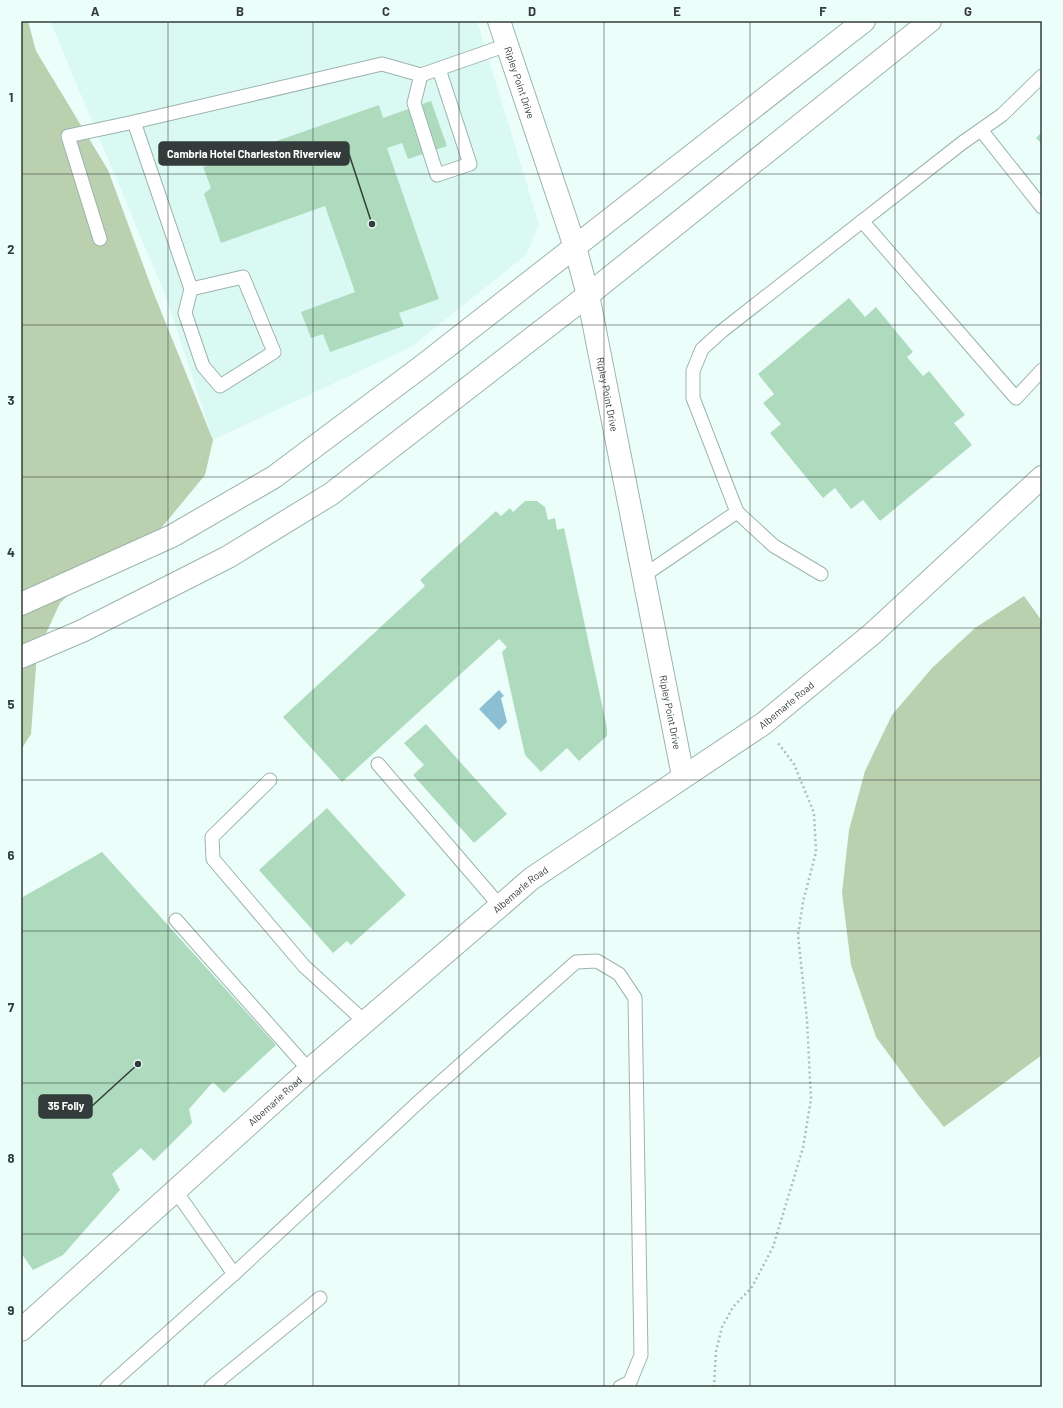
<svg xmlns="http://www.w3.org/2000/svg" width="1063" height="1408" font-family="Barlow,sans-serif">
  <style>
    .built { fill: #d9f9f2 }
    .green { fill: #bbd0ae }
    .water { fill: #8cbfd4 }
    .building { fill: #aedbbe }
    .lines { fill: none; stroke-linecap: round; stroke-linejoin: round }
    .service-casing { stroke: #9db3ae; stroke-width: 15 }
    .minor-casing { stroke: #9db3ae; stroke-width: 24 }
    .tertiary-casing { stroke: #9db3ae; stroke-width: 24 }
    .primary-casing { stroke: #9db3ae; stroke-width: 24 }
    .path { stroke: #aebdb9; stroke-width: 2.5; stroke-dasharray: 2 3; stroke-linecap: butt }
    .service { stroke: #fff; stroke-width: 13 }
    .minor { stroke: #fff; stroke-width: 22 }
    .tertiary { stroke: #fff; stroke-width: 22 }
    .primary { stroke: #fff; stroke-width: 22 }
    .grid { fill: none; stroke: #333c3a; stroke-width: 1; stroke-opacity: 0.55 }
    .labels { text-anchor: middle; stroke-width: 3; stroke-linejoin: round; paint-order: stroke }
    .street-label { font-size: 10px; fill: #333c3a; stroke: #ecfefa }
    .leader { fill: none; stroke: #333c3a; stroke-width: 1.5 }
    .callout-dot { fill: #333c3a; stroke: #ecfefa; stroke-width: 1.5 }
    .callout { fill: #333c3a; stroke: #333c3a; stroke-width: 1.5 }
    .callout-label { font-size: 11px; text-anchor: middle; font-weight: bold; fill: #fff }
    .neatline { fill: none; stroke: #333c3a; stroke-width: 1.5 }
    .grid-label { font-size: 13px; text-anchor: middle; font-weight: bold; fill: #333c3a }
  </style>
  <rect width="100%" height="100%" fill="#ecfefa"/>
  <polygon class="built" points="50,21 477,21 539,224 527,254 411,347 213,440 166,297"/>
  <g class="green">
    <polygon points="21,21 28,21 36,51 108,170 152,289 213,440 205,475 158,532 78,586 60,603 37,653 31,734 21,750"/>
    <polygon points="1024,596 1042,621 1042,1055 944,1127 919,1096 876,1037 851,965 842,893 849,830 865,771 892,715 932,668 975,628"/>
  </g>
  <polygon class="water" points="499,690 504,696 501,698 507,722 499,730 479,709"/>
  <g class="building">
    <polygon points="431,101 447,146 408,159 402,143 387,148 439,299 399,313 404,326 330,352 323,334 311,338 301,312 355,292 325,206 221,243 204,194 211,188 203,167 379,105 383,118"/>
    <polygon points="1042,132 1042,144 1036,138"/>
    <polygon points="849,298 865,317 876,307 913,352 907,357 923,376 929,371 965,415 954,423 972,445 880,521 863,500 851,509 835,488 823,498 770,433 781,424 763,403 774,394 758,374"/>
    <polygon points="525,501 537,501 545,507 548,520 555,518 557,530 564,528 607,728 607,736 579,761 567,748 541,772 525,755 502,652 507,647 499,639 342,782 283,717 425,586 420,580 496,511 501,516 510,508 513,512"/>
    <polygon points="426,724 507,814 474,843 413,775 424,765 404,743"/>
    <polygon points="327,808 406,895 351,945 347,941 333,953 259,870"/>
    <polygon points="102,852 276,1045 224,1093 213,1082 189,1109 192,1123 154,1161 141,1148 112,1174 120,1190 63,1255 33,1270 21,1253 21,898"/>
  </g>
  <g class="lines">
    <g class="service-casing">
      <g id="service">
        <polyline points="421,75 414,103 437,175 470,164 439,69"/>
        <polyline points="981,130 1042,207"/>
        <polyline points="862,221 1016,398 1042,370"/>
        <polyline points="100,239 68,136 134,122"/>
        <polyline points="191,289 243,277 274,352 220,386 203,366 185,313 191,289 134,122 382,64 421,75 507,45"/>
        <polyline points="737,512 774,546 821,574"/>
        <polyline points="643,576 737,512 693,398 693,371 702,349 722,331 962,143 1002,115 1042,76"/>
        <polyline points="378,764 500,906"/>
        <polyline points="270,780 212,837 213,859 304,966 364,1021"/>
        <polyline points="176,920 309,1070"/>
        <polyline points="175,1190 234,1274"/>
        <polyline points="107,1387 234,1274 424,1097 576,962 597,961 619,974 635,998 641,1355 630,1382 620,1387"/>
        <polyline points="211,1387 320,1298"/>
      </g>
    </g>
    <g class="minor-casing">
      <g id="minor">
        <path id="s1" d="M499,21L575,247"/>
      </g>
    </g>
    <g class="tertiary-casing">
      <g id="tertiary">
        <path id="s2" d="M575,247L588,295L683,776"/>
        <path id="s3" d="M21,1330L309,1070L500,906L531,879L763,724L872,634L1042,477"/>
      </g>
    </g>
    <g class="primary-casing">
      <g id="primary">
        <polyline points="21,604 172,536 274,477 421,367 864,21"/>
        <polyline points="21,657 82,631 228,557 331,494 588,295 930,21"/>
      </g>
    </g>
    <polyline class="path" points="714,1387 716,1351 722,1327 733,1307 752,1287 773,1247 803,1148 811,1099 807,1020 798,935 803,902 816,852 814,813 794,764 778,743"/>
    <use href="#service" class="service"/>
    <use href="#minor" class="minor"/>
    <use href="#tertiary" class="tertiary"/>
    <use href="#primary" class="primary"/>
  </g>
  <path class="grid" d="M168,21V1387M313,21V1387M459,21V1387M604,21V1387M750,21V1387M895,21V1387M21,174H1042M21,325H1042M21,477H1042M21,628H1042M21,780H1042M21,931H1042M21,1083H1042M21,1234H1042"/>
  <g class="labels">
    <g class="street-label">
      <text dy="4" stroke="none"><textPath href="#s1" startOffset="65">Ripley Point Drive</textPath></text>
      <text dy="4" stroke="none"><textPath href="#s2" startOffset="151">Ripley Point Drive</textPath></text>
      <text dy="4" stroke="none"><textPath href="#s3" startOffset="990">Albemarle Road</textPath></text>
      <text dy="4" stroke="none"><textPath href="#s2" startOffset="475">Ripley Point Drive</textPath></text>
      <text dy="4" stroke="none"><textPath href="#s3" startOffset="666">Albemarle Road</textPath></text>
      <text dy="4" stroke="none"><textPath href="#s3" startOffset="342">Albemarle Road</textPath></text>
    </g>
  </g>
  <path class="leader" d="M372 224L349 154M138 1064L92 1106"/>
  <g class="callout-dot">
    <circle cx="372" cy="224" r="4"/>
    <circle cx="138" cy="1064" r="4"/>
  </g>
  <g class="callout">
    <rect x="159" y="142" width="190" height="23" rx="4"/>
    <rect x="39" y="1095" width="53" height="23" rx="4"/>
  </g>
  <g class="callout-label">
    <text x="254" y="158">Cambria Hotel Charleston Riverview</text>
    <text x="66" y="1110">35 Folly</text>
  </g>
  <rect width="1063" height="1408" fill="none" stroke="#ecfefa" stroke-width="44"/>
  <rect x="22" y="22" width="1019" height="1364" class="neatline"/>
  <g class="grid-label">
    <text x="95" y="16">A</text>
    <text x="240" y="16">B</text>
    <text x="386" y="16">C</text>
    <text x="532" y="16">D</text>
    <text x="677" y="16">E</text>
    <text x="823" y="16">F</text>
    <text x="968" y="16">G</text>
    <text x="11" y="102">1</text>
    <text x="11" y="254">2</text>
    <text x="11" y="405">3</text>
    <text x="11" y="557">4</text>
    <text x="11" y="709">5</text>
    <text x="11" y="860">6</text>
    <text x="11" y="1012">7</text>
    <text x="11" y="1163">8</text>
    <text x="11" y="1315">9</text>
  </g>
</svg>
